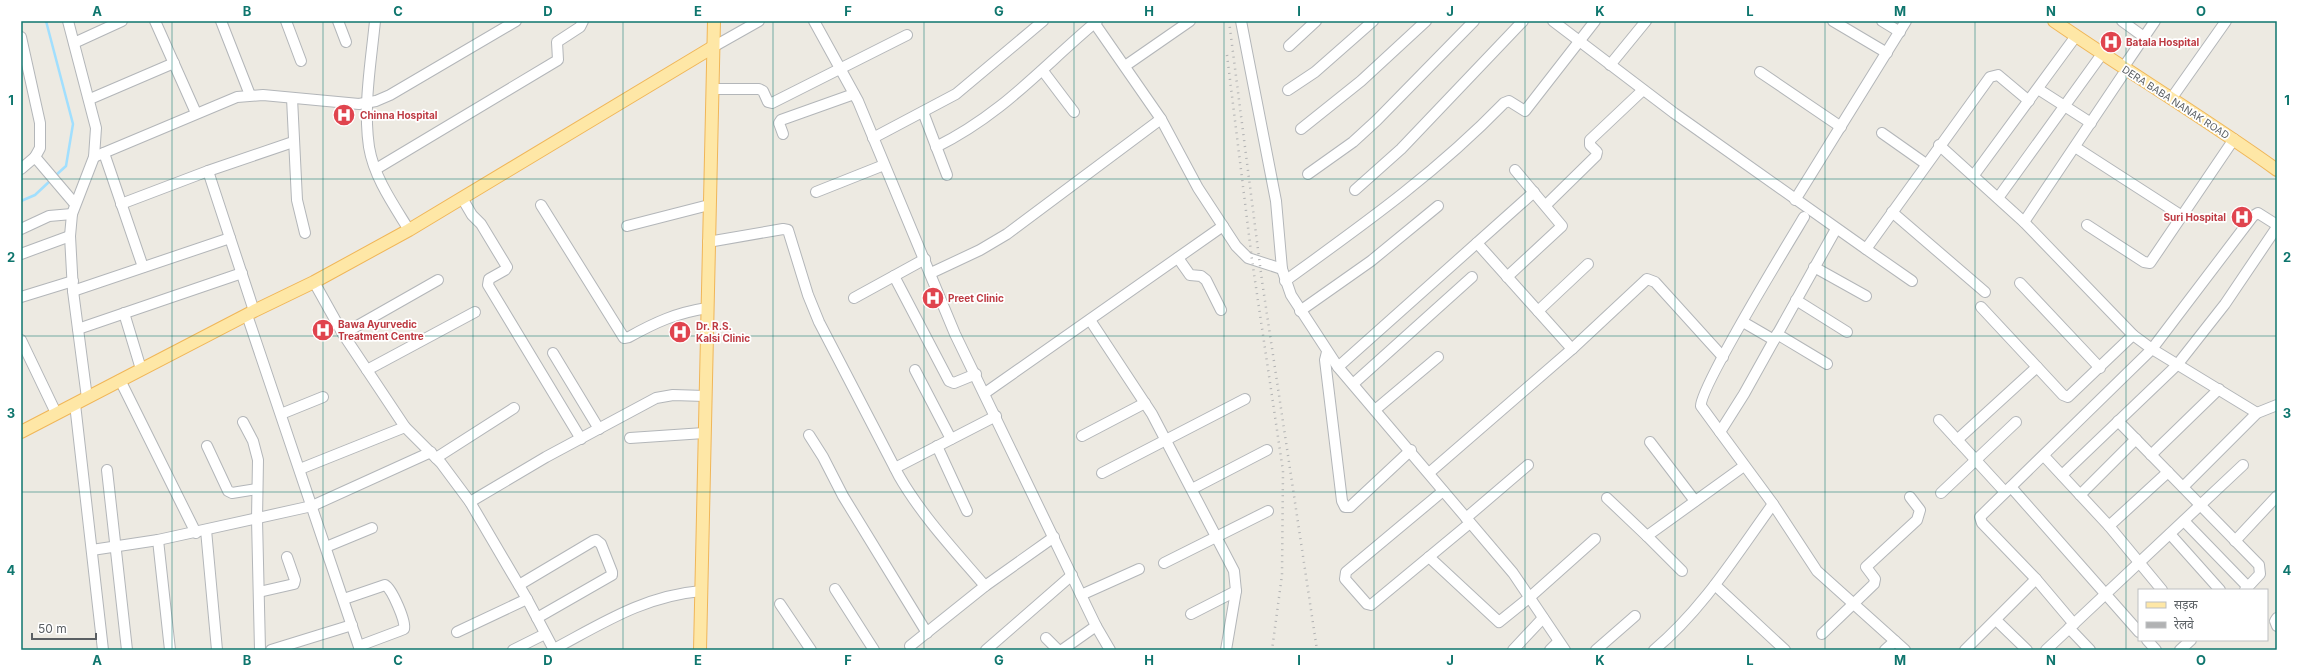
<svg xmlns="http://www.w3.org/2000/svg" width="2298" height="671" font-family="Inter,'Noto Sans Devanagari',sans-serif">
  <style>
    .lines { fill: none; stroke-linecap: round; stroke-linejoin: round }
    .stream { stroke: #a1dffe; stroke-width: 2.5 }
    .minor-casing { stroke: #b3b6b9; stroke-width: 12 }
    .major-casing { stroke: #f0b658; stroke-width: 14 }
    .minor { stroke: #fff; stroke-width: 10 }
    .major { stroke: #fee7a6; stroke-width: 12 }
    .rail { stroke: #b1b2b3; stroke-width: 2.5; stroke-dasharray: 1 5; stroke-linecap: butt }
    .grid { fill: none; stroke: #0f766e; stroke-width: 1; stroke-opacity: 0.55 }
    .labels { text-anchor: middle; stroke-width: 3.5; stroke-linejoin: round; paint-order: stroke }
    .health-label { font-size: 10px; font-weight: bold; fill: #be3a42; stroke: #fff; text-anchor: start }
    .street-label { font-size: 10px; fill: #5a5f63; stroke: #fff }
    .neatline { fill: none; stroke: #0f766e; stroke-width: 1.5 }
    .grid-label { font-size: 13px; text-anchor: middle; font-weight: bold; fill: #0f766e }
  </style>
  <rect width="100%" height="100%" fill="#edeae2"/>
  <g class="lines">
    <g class="stream">
      <polyline points="46,21 73,124 66,166 55,176"/>
      <polyline points="21,201 35,195 51,180"/>
    </g>
    <g class="minor-casing">
      <g id="minor">
        <polyline points="68,21 96,128 94,157 72,214 70,236 73,291 87,398"/>
        <polyline points="155,21 196,113"/>
        <polyline points="221,21 250,95"/>
        <polyline points="286,21 301,61"/>
        <polyline points="338,21 346,42"/>
        <path d="M375,21C371,62 363,106 369,147C374,177 393,204 409,230"/>
        <polyline points="814,21 858,101 955,334 1096,626 1110,650"/>
        <polyline points="1093,21 1161,119 1198,188 1236,246 1248,258 1282,269"/>
        <polyline points="1241,21 1276,201 1282,269 1291,295 1338,367 1513,573 1565,650"/>
        <polyline points="1553,21 1674,113 1866,249 1990,77 1998,75 2029,101"/>
        <polyline points="1833,21 1887,53"/>
        <polyline points="1882,21 1900,32"/>
        <polyline points="2122,21 2144,37"/>
        <polyline points="21,37 40,123 40,148 35,157"/>
        <polyline points="74,43 122,21"/>
        <polyline points="1289,46 1316,21"/>
        <polyline points="713,47 759,21"/>
        <polyline points="1610,65 1646,21"/>
        <polyline points="1125,66 1190,21"/>
        <polyline points="2123,68 2155,21"/>
        <polyline points="1043,71 1074,112"/>
        <polyline points="1760,72 1841,127"/>
        <polyline points="712,89 759,89 763,91 768,102 772,103 907,35"/>
        <polyline points="2038,89 2091,123"/>
        <polyline points="1288,90 1315,72 1373,21"/>
        <polyline points="292,98 297,200 305,233"/>
        <polyline points="90,99 174,63"/>
        <polyline points="2171,99 2226,21"/>
        <polyline points="923,112 947,175"/>
        <polyline points="1301,129 1361,81 1426,21"/>
        <polyline points="1882,133 1926,164"/>
        <polyline points="783,134 779,123 781,120 854,94"/>
        <polyline points="873,138 956,94 1043,21"/>
        <polyline points="1939,145 2024,222 2133,335 2152,349 2257,413"/>
        <path d="M936,147C1003,114 1042,67 1097,21"/>
        <polyline points="2075,147 2182,216"/>
        <polyline points="104,153 143,267"/>
        <polyline points="94,157 237,97 263,95 359,104 376,101 390,95 516,21"/>
        <polyline points="21,169 35,157 75,204"/>
        <polyline points="376,169 558,60 557,42 580,27 583,21"/>
        <polyline points="208,171 254,311"/>
        <polyline points="1308,174 1353,142 1377,120 1474,21"/>
        <polyline points="1974,175 2076,36"/>
        <polyline points="1355,190 1401,149 1523,21"/>
        <polyline points="816,192 884,165"/>
        <polyline points="462,198 472,215 481,224 507,267 505,270 489,279 488,285 581,439"/>
        <polyline points="1998,198 2102,54"/>
        <polyline points="1795,200 1906,21"/>
        <polyline points="121,204 208,171 293,142"/>
        <path d="M541,205L624,338L629,337C656,322 676,313 707,308"/>
        <polyline points="1546,205 1596,156 1597,152 1590,145 1590,140 1643,90"/>
        <polyline points="1892,212 1985,292"/>
        <polyline points="2024,222 2126,70"/>
        <polyline points="2087,225 2144,262 2150,263 2234,139"/>
        <polyline points="627,226 709,205"/>
        <polyline points="21,229 49,216 72,214"/>
        <polyline points="1836,229 1744,394 1720,432 1773,504 1817,571 1905,650"/>
        <path d="M708,242L783,229L788,230L808,295L819,322L899,476C922,516 955,551 985,586"/>
        <polyline points="1477,243 1572,349"/>
        <polyline points="1866,249 1912,281"/>
        <polyline points="21,254 70,236"/>
        <polyline points="1178,258 1190,275 1201,276 1206,280 1221,310"/>
        <polyline points="1814,267 1866,296"/>
        <polyline points="931,273 980,250 1007,234 1161,119"/>
        <polyline points="894,276 949,381 954,383 976,374"/>
        <polyline points="1507,277 1562,226 1515,170"/>
        <path d="M1285,281C1364,224 1436,173 1504,103L1509,101L1525,111L1595,21"/>
        <polyline points="314,282 343,334 405,427 441,463 470,502 527,599 554,650"/>
        <polyline points="2020,283 2100,368"/>
        <polyline points="73,291 230,238"/>
        <polyline points="21,297 73,281"/>
        <polyline points="854,298 925,259"/>
        <polyline points="1796,300 1847,332"/>
        <polyline points="1981,307 2037,367"/>
        <polyline points="1300,311 1371,261 1438,206"/>
        <polyline points="1538,311 1588,264"/>
        <polyline points="124,313 141,369"/>
        <polyline points="247,315 360,650"/>
        <polyline points="1090,320 1152,414 1234,571 1236,591 1226,650"/>
        <polyline points="1743,322 1774,340"/>
        <polyline points="78,329 242,273"/>
        <polyline points="343,334 438,280"/>
        <polyline points="1777,334 1827,364"/>
        <polyline points="21,340 56,413"/>
        <polyline points="1327,352 1325,360 1342,501 1345,507 1350,507 1411,450"/>
        <polyline points="553,353 599,429"/>
        <polyline points="1338,367 1534,192"/>
        <polyline points="367,370 475,312"/>
        <polyline points="915,370 951,439"/>
        <polyline points="120,380 196,533"/>
        <polyline points="1353,384 1472,277"/>
        <polyline points="985,393 1223,226"/>
        <polyline points="75,404 103,650"/>
        <polyline points="1375,410 1438,357"/>
        <polyline points="281,414 323,397"/>
        <polyline points="1939,420 2005,492"/>
        <polyline points="2118,421 2259,565 2260,574 2245,590"/>
        <polyline points="243,422 253,441 258,460 257,519 260,650"/>
        <path d="M1720,432L1701,406C1699,389 1789,242 1804,217"/>
        <polyline points="809,435 823,457 843,496 927,633"/>
        <polyline points="1082,436 1145,403"/>
        <polyline points="630,438 704,433"/>
        <polyline points="1957,440 2037,367 2063,395 2068,397 2133,335"/>
        <polyline points="1650,442 1695,501"/>
        <polyline points="207,446 228,491 232,493 257,489"/>
        <polyline points="937,446 967,511"/>
        <polyline points="2151,455 2219,389"/>
        <polyline points="2044,456 2109,526 2162,590"/>
        <polyline points="436,458 514,408"/>
        <polyline points="895,468 996,416"/>
        <polyline points="300,469 405,427"/>
        <polyline points="107,470 127,650"/>
        <polyline points="1102,473 1245,399"/>
        <polyline points="1429,473 1572,349 1647,279 1655,282 1723,357"/>
        <polyline points="2062,475 2177,365 2225,304 2277,227"/>
        <polyline points="2011,487 2139,632"/>
        <polyline points="2183,487 2257,413 2277,405"/>
        <polyline points="1192,489 1267,450"/>
        <polyline points="1443,491 1346,572 1345,579 1367,604 1371,605 1470,523"/>
        <polyline points="1941,493 2016,422"/>
        <polyline points="2080,495 2136,439"/>
        <polyline points="1607,498 1647,536 1744,466"/>
        <polyline points="470,502 546,457 656,398 673,395 705,396"/>
        <polyline points="1466,518 1528,465"/>
        <polyline points="2184,521 2248,587"/>
        <polyline points="2109,526 2168,472"/>
        <polyline points="206,530 217,650"/>
        <polyline points="2170,534 2220,590"/>
        <polyline points="1647,536 1682,571"/>
        <polyline points="158,540 170,650"/>
        <polyline points="2235,541 2277,496"/>
        <polyline points="326,547 372,528"/>
        <polyline points="92,550 158,540 312,506 431,452"/>
        <polyline points="1429,557 1499,622 1530,597 1595,539"/>
        <polyline points="1164,563 1268,511"/>
        <polyline points="519,585 593,541 596,540 601,544 612,572 612,575 537,618"/>
        <polyline points="1715,585 1785,650"/>
        <polyline points="835,589 874,650"/>
        <polyline points="259,592 294,584 295,580 287,557"/>
        <polyline points="1081,595 1139,569"/>
        <path d="M344,599L385,585C392,589 406,621 404,629L399,631L359,646"/>
        <polyline points="780,604 811,650"/>
        <polyline points="1191,614 1236,591"/>
        <polyline points="2277,618 2275,621 2277,626"/>
        <polyline points="1996,620 2027,650"/>
        <polyline points="2074,624 2036,579 1982,523 1980,517 2152,349 2253,216 2258,213 2277,225"/>
        <polyline points="2069,628 2090,650"/>
        <polyline points="457,632 527,599"/>
        <polyline points="1822,634 1874,584 1875,579 1866,567 1917,520 1920,510 1910,497"/>
        <polyline points="1046,638 1058,650"/>
        <polyline points="2147,640 2156,650"/>
        <polyline points="910,646 985,586 1054,537"/>
        <path d="M554,649C603,623 644,596 701,591"/>
        <polyline points="271,650 352,625"/>
        <polyline points="513,650 545,634"/>
        <polyline points="986,650 1072,575"/>
        <polyline points="1062,650 1096,626"/>
        <polyline points="1513,650 1543,618"/>
        <polyline points="1550,650 1558,642"/>
        <polyline points="1596,650 1635,616"/>
        <path d="M1654,650C1703,609 1736,555 1773,504"/>
        <polyline points="1885,650 1895,641"/>
        <polyline points="1965,650 2036,579"/>
        <polyline points="2046,650 2243,465"/>
        <polyline points="2180,650 2191,640"/>
      </g>
    </g>
    <g class="major-casing">
      <g id="major">
        <path d="M2054,21C2128,72 2205,118 2277,170"/>
        <polyline points="21,432 254,311 314,282 409,230 713,47"/>
        <polyline points="700,650 714,21"/>
      </g>
    </g>
    <use href="#minor" class="minor"/>
    <use href="#major" class="major"/>
    <g class="rail">
      <polyline points="1229,21 1262,281 1317,650"/>
      <polyline points="1227,55 1252,260 1283,471 1282,575 1272,650"/>
    </g>
  </g>
  <path class="grid" d="M172,21V650M323,21V650M473,21V650M623,21V650M773,21V650M924,21V650M1074,21V650M1224,21V650M1374,21V650M1525,21V650M1675,21V650M1825,21V650M1975,21V650M2126,21V650M21,179H2277M21,336H2277M21,492H2277"/>
  <defs>
    <g id="hospital-disc" transform="scale(1.15)"><circle r="9.5" fill="#e0444e" stroke="#fff"/><path d="M-5-5h3v3.5h4V-5h3V5h-3V1.5h-4V5h-3Z" fill="#fff"/></g>
  </defs>
  <g fill-rule="evenodd">
    <use href="#hospital-disc" x="2111" y="42"/>
    <use href="#hospital-disc" x="344" y="115"/>
    <use href="#hospital-disc" x="2242" y="217"/>
    <use href="#hospital-disc" x="933" y="298"/>
    <use href="#hospital-disc" x="323" y="330"/>
    <use href="#hospital-disc" x="680" y="332"/>
  </g>
  <g class="labels">
    <g class="health-label">
      <text x="2126" y="46">Batala Hospital</text>
      <text x="360" y="119">Chinna Hospital</text>
      <text x="2226" y="221" text-anchor="end">Suri Hospital</text>
      <text x="948" y="302">Preet Clinic</text>
      <text x="338" y="328">Bawa Ayurvedic<tspan x="338" dy="12">Treatment Centre</tspan></text>
      <text x="696" y="330">Dr. R.S.<tspan x="696" dy="12">Kalsi Clinic</tspan></text>
    </g>
    <g class="street-label">
      <text transform="translate(2176 102) rotate(33)" y="4">DERA BABA NANAK ROAD</text>
    </g>
  </g>
  <rect width="2298" height="671" fill="none" stroke="#ffffff" stroke-width="44"/>
  <rect x="2138" y="589" width="130" height="52" fill="#ffffff" stroke="#bdbfc1"/>
  <rect x="2146" y="602" width="20" height="6" fill="#fee7a6" stroke="#bdbfc1"/>
  <text x="2174" y="609" font-size="12" fill="#5a5f63">सड़क</text>
  <rect x="2146" y="622" width="20" height="6" fill="#b1b2b3" stroke="#bdbfc1"/>
  <text x="2174" y="629" font-size="12" fill="#5a5f63">रेलवे</text>
  <path d="M32 633v6h64v-6" fill="none" stroke="#5a5f63" stroke-width="2"/>
  <text x="38" y="633" font-size="12" fill="#5a5f63" stroke="#ffffff" stroke-width="3" paint-order="stroke">50 m</text>
  <rect x="22" y="22" width="2254" height="627" class="neatline"/>
  <g class="grid-label">
    <text x="97" y="16">A</text>
    <text x="247" y="16">B</text>
    <text x="398" y="16">C</text>
    <text x="548" y="16">D</text>
    <text x="698" y="16">E</text>
    <text x="848" y="16">F</text>
    <text x="999" y="16">G</text>
    <text x="1149" y="16">H</text>
    <text x="1299" y="16">I</text>
    <text x="1450" y="16">J</text>
    <text x="1600" y="16">K</text>
    <text x="1750" y="16">L</text>
    <text x="1900" y="16">M</text>
    <text x="2051" y="16">N</text>
    <text x="2201" y="16">O</text>
    <text x="11" y="105">1</text>
    <text x="2287" y="105">1</text>
    <text x="11" y="262">2</text>
    <text x="2287" y="262">2</text>
    <text x="11" y="418">3</text>
    <text x="2287" y="418">3</text>
    <text x="11" y="575">4</text>
    <text x="2287" y="575">4</text>
    <text x="97" y="665">A</text>
    <text x="247" y="665">B</text>
    <text x="398" y="665">C</text>
    <text x="548" y="665">D</text>
    <text x="698" y="665">E</text>
    <text x="848" y="665">F</text>
    <text x="999" y="665">G</text>
    <text x="1149" y="665">H</text>
    <text x="1299" y="665">I</text>
    <text x="1450" y="665">J</text>
    <text x="1600" y="665">K</text>
    <text x="1750" y="665">L</text>
    <text x="1900" y="665">M</text>
    <text x="2051" y="665">N</text>
    <text x="2201" y="665">O</text>
  </g>
</svg>
